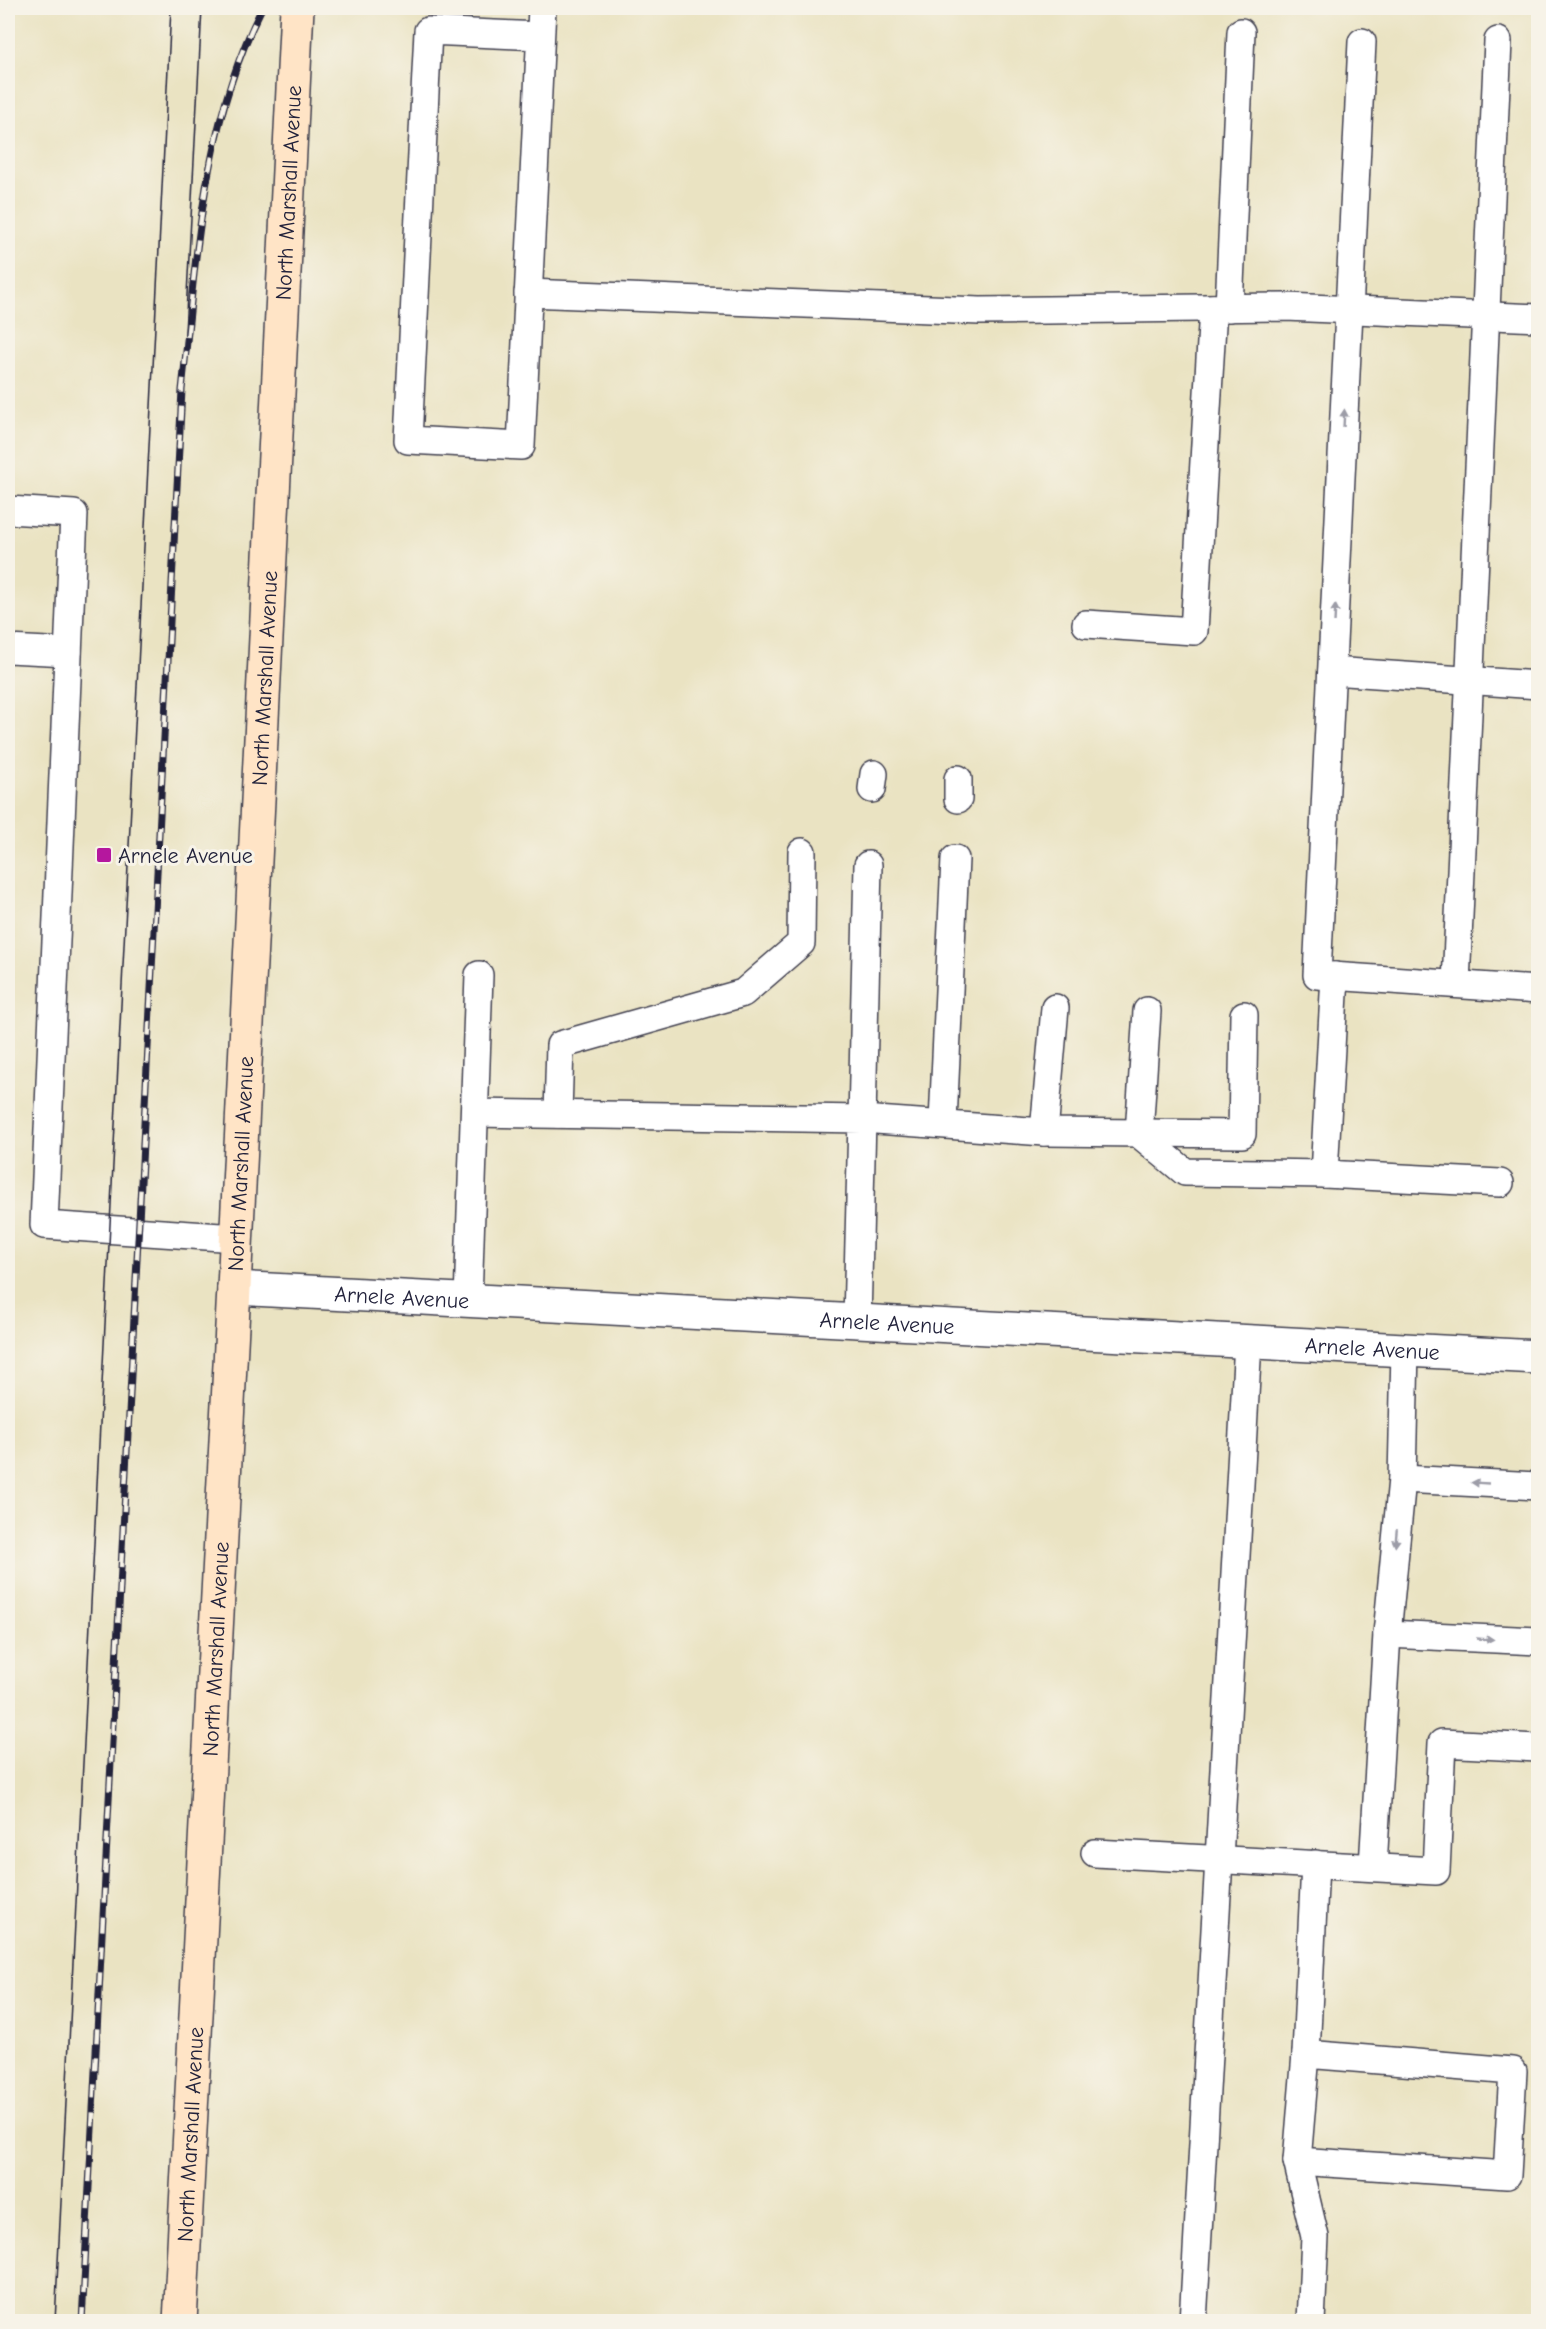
<svg xmlns="http://www.w3.org/2000/svg" width="1546" height="2329" font-family="'Comic Neue',sans-serif">
  <style>
    .lines { fill: none; stroke-linecap: round; stroke-linejoin: round }
    .service-casing { stroke: #403f4f; stroke-width: 30 }
    .tertiary-casing { stroke: #403f4f; stroke-width: 36 }
    .secondary-casing { stroke: #403f4f; stroke-width: 36 }
    .service { stroke: #fff; stroke-width: 27 }
    .tertiary { stroke: #fff; stroke-width: 33 }
    .secondary { stroke: #ffe4c6; stroke-width: 33 }
    .tram { stroke: #22223b; stroke-width: 1.5 }
    .rail-casing { stroke: #22223b; stroke-width: 7 }
    .rail { stroke: #f7f3e8; stroke-width: 4.5; stroke-dasharray: 14; stroke-linecap: butt }
    .oneway { fill: #9c9ca7 }
    .poi-dot { fill: #b5179e; stroke: #f7f3e8; stroke-width: 2 }
    .labels { text-anchor: middle; stroke-width: 6; stroke-linejoin: round; paint-order: stroke }
    .street-label { font-size: 22px; fill: #22223b; stroke: #f7f3e8 }
    .poi-label { font-size: 22px; fill: #22223b; stroke: #f7f3e8; text-anchor: start }
  </style>
  <rect width="100%" height="100%" fill="#f7f3e8"/>
  <filter id="ink" filterUnits="userSpaceOnUse"><feTurbulence type="fractalNoise" baseFrequency=".0167" numOctaves="2"/><feDisplacementMap in="SourceGraphic" scale="12" xChannelSelector="R" yChannelSelector="G"/><feConvolveMatrix kernelMatrix="1 2 1 2 8 2 1 2 1" color-interpolation-filters="sRGB"/></filter>
  <filter id="wash" filterUnits="userSpaceOnUse"><feTurbulence type="fractalNoise" baseFrequency=".008" numOctaves="4" result="noise"/><feDisplacementMap in="SourceGraphic" scale="24" xChannelSelector="R" yChannelSelector="G"/><feGaussianBlur stdDeviation="1.35" result="paint"/><feColorMatrix in="noise" values="0 0 0 0 0 0 0 0 0 0 0 0 0 0 0 0 0 1.4 0 .05"/><feComposite in="paint" operator="in"/></filter>
  <g filter="url(#wash)">
    <rect width="100%" height="100%" fill="#eae3c2"/>
  </g>
  <g filter="url(#ink)">
    <g class="lines">
      <g class="service-casing">
        <g id="service">
          <polyline points="540,36 428,31 408,440 521,446 542,8"/>
          <polyline points="1362,42 1317,975 1538,990"/>
          <polyline points="528,293 980,311 1286,307 1538,318"/>
          <polyline points="1229,308 1241,32"/>
          <polyline points="8,510 74,514 44,1225 236,1238"/>
          <polyline points="1086,624 1194,631 1213,308"/>
          <polyline points="8,649 68,652"/>
          <polyline points="1332,671 1538,685"/>
          <polyline points="872,789 874,774"/>
          <polyline points="958,799 958,779"/>
          <polyline points="868,865 862,1119 1044,1132 1242,1134 1244,1015"/>
          <polyline points="1335,976 1324,1174 1500,1183"/>
          <polyline points="1456,984 1498,41"/>
          <polyline points="1147,1011 1139,1134 1185,1172 1324,1174"/>
          <polyline points="475,1113 862,1119 857,1321"/>
          <polyline points="558,1114 560,1045 743,993 801,943 802,852"/>
          <polyline points="943,1123 955,859"/>
          <polyline points="1044,1132 1055,1008"/>
          <polyline points="468,1301 479,975"/>
          <polyline points="1405,1350 1402,1479 1387,1634 1538,1641"/>
          <polyline points="1402,1479 1538,1486"/>
          <polyline points="1095,1853 1436,1871 1442,1743 1538,1748"/>
          <polyline points="1373,1866 1387,1634"/>
          <polyline points="1297,2161 1507,2175 1513,2071 1306,2054"/>
          <polyline points="1193,2322 1248,1342"/>
          <polyline points="1311,2322 1315,2237 1297,2161 1306,2054 1315,1864"/>
        </g>
      </g>
      <g class="tertiary-casing">
        <g id="tertiary">
          <path id="s1" d="M234,1288L1538,1357"/>
        </g>
      </g>
      <g class="secondary-casing">
        <g id="secondary">
          <path id="s2" d="M180,2322L234,1288L297,8"/>
        </g>
      </g>
      <use href="#service" class="service"/>
      <use href="#tertiary" class="tertiary"/>
      <use href="#secondary" class="secondary"/>
      <g class="tram">
        <polyline points="182,390 202,8"/>
        <polyline points="55,2322 171,8"/>
      </g>
      <g class="rail-casing">
        <path id="rail" d="M82,2322L182,390C196,262 202,125 262,8"/>
      </g>
      <use href="#rail" class="rail"/>
    </g>
    <defs><path id="oneway-solid" d="M-6-.8H1V-3.2L6.5 0L1 3.2V.8H-6Z" transform="scale(1.5)"/></defs>
    <g class="oneway">
      <use href="#oneway-solid" transform="translate(1344 418) rotate(-87)"/>
      <use href="#oneway-solid" transform="translate(1335 613) rotate(-87)"/>
      <use href="#oneway-solid" transform="translate(1480 1483) rotate(-177)"/>
      <use href="#oneway-solid" transform="translate(1396 1538) rotate(95)"/>
      <use href="#oneway-solid" transform="translate(1485 1639) rotate(3)"/>
    </g>
  </g>
  <rect class="poi-dot" x="96" y="847" width="16" height="16" rx="3"/>
  <g class="labels">
    <g class="street-label">
      <text dy="8" stroke="none"><textPath href="#s2" startOffset="2132">North Marshall Avenue</textPath></text>
      <text dy="8" stroke="none"><textPath href="#s2" startOffset="1646">North Marshall Avenue</textPath></text>
      <text dy="8" stroke="none"><textPath href="#s2" startOffset="1160">North Marshall Avenue</textPath></text>
      <text dy="8" stroke="none"><textPath href="#s1" startOffset="168">Arnele Avenue</textPath></text>
      <text dy="8" stroke="none"><textPath href="#s1" startOffset="654">Arnele Avenue</textPath></text>
      <text dy="8" stroke="none"><textPath href="#s1" startOffset="1140">Arnele Avenue</textPath></text>
      <text dy="8" stroke="none"><textPath href="#s2" startOffset="674">North Marshall Avenue</textPath></text>
      <text dy="8" stroke="none"><textPath href="#s2" startOffset="188">North Marshall Avenue</textPath></text>
    </g>
    <g class="poi-label">
      <text x="118" y="863">Arnele Avenue</text>
    </g>
  </g>
  <rect width="1546" height="2329" fill="none" stroke="#f7f3e8" stroke-width="30"/>
</svg>
